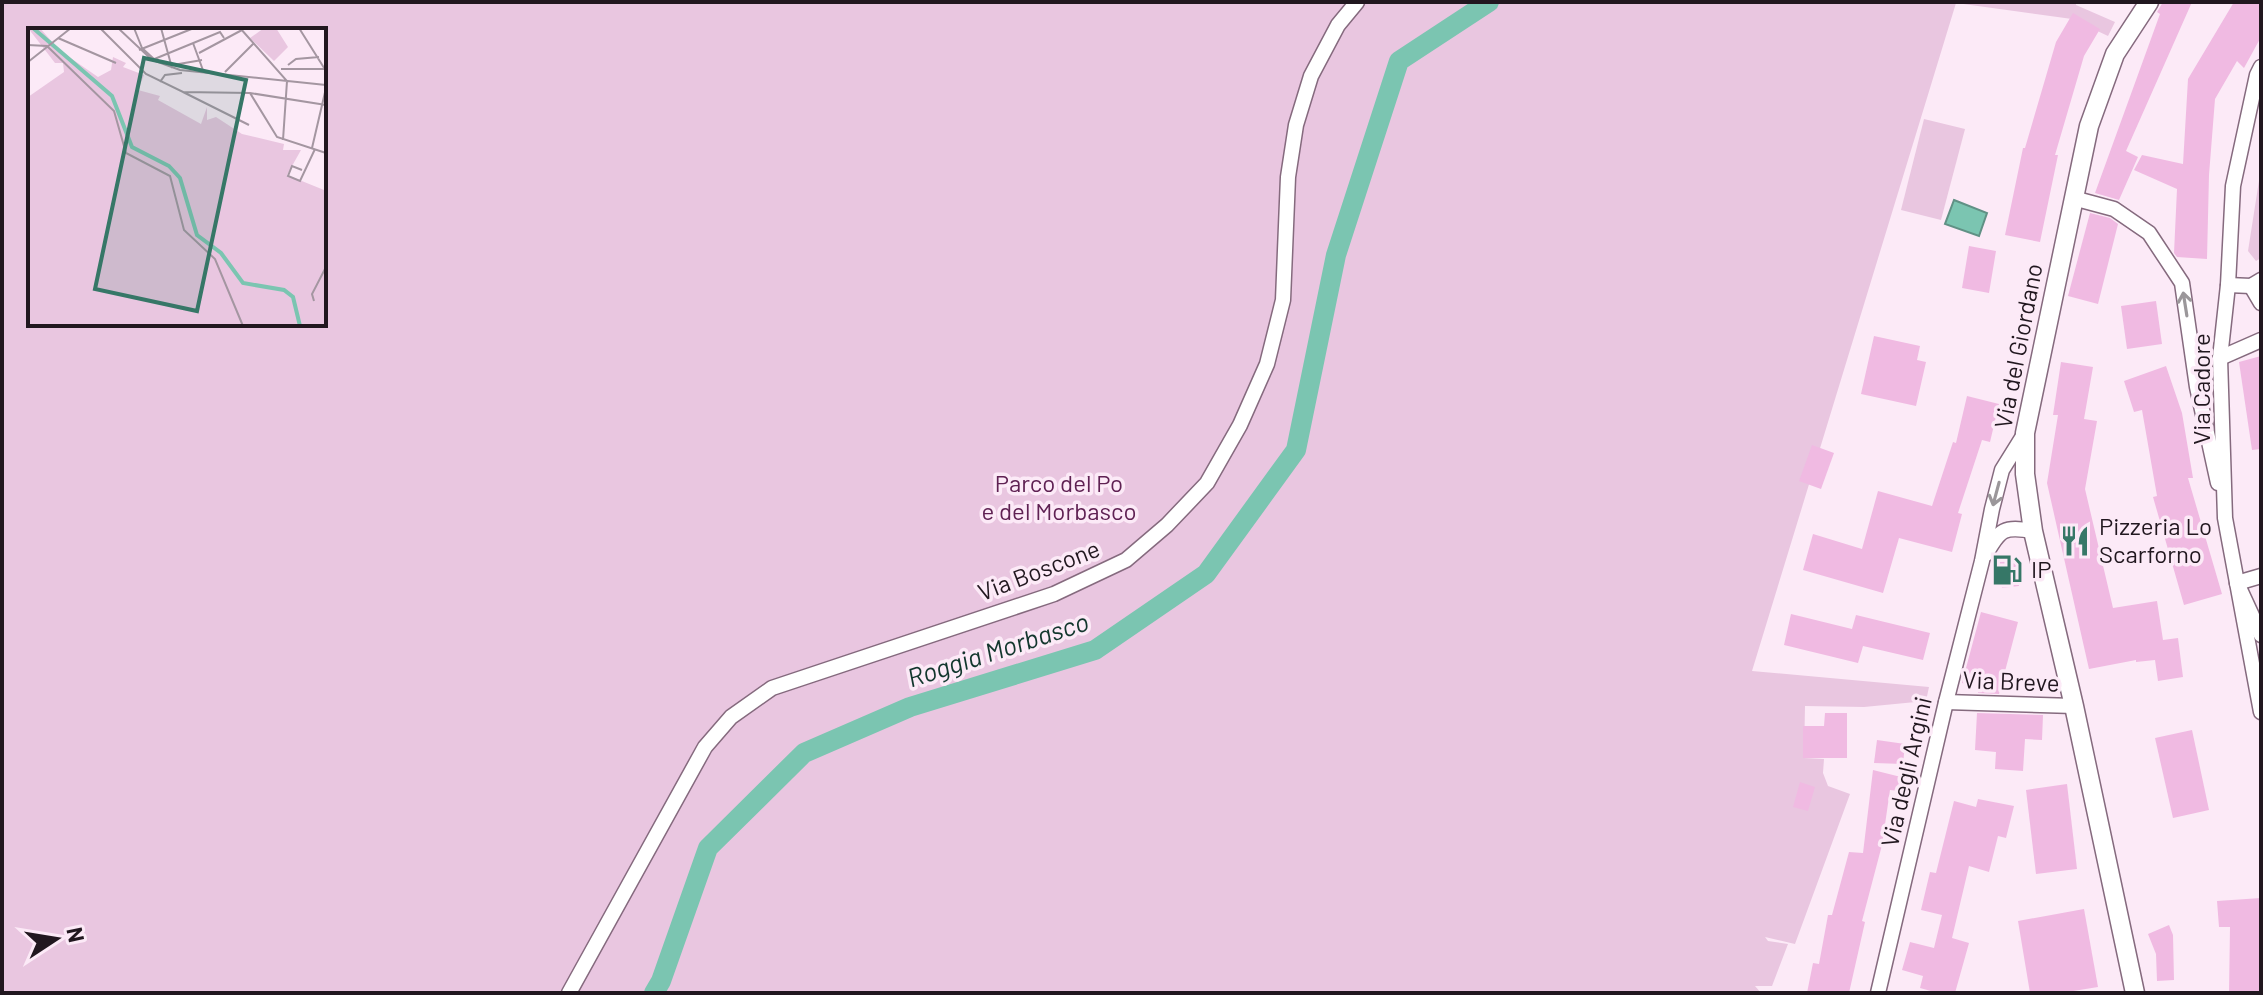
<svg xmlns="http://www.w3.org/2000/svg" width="2263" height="995" font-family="Barlow,sans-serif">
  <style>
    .green { fill: #e9c6e0; fill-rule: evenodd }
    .water { fill: #7bc5b1; stroke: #609185; stroke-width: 2 }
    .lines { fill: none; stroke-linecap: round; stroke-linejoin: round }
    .canal { stroke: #7bc5b1; stroke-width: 20 }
    .building { fill: #f0bae2 }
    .minor-casing { stroke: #856a7e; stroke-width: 17 }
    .tertiary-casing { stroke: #856a7e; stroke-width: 21 }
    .minor { stroke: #fff; stroke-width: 14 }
    .tertiary { stroke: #fff; stroke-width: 18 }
    .oneway { stroke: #9b979a }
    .labels { text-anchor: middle; stroke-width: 7; stroke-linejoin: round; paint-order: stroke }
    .street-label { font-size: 24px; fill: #21171f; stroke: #fceaf7 }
    .park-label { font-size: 24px; fill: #5f2153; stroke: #fceaf7 }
    .poi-label { font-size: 24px; fill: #21171f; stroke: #fceaf7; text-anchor: start }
    .water-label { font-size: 26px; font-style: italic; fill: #12362d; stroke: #fceaf7 }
    .inset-river { fill: none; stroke: #7bc5b1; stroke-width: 4 }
    .inset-road { fill: none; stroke: #a496a1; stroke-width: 2 }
    .view { fill: #367767; fill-opacity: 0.15; stroke: #367767; stroke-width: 4 }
    .inset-edge { fill: none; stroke: #21171f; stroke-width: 4 }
  </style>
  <rect width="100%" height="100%" fill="#fceaf7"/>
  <g class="green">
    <path d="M2,2H2076V5L2115,22L2108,36L2072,19L1956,3L1752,671L1929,687L1926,701L1864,707L1805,706L1804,758L1824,759L1823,773L1828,786L1850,794L1795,944L1765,937L1768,941L1788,944L1772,986H1755L1761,993H2ZM30,30H324V324H30Z"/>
    <polygon points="1924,119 1965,129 1941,220 1901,210"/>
    <polygon points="2261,168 2261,258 2256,261 2248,251"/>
  </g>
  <polygon class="water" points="1954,200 1987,213 1979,236 1945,224"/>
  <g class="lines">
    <polyline class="canal" points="654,993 661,981 708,848 804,753 910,707 1095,650 1206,574 1296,450 1336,255 1399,61 1489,2"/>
  </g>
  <g class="building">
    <polygon points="2163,2 2192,2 2126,151 2138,157 2119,200 2095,193 2160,14 2157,12"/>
    <polygon points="2234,2 2261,2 2261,37 2244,68 2237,61 2215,99 2209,175 2207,259 2177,257 2174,253 2177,189 2134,170 2142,155 2183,164 2188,79"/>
    <polygon points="2073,13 2100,29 2084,56 2055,155 2058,155 2040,242 2005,235 2023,148 2025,148 2056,42"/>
    <polygon points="2090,213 2110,218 2118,224 2098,304 2068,296"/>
    <polygon points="1969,246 1996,251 1989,293 1962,288"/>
    <polygon points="2156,301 2162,344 2127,349 2121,306"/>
    <polygon points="1874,336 1920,346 1917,360 1926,362 1916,406 1861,394"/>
    <polygon points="2261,356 2261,449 2252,450 2239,362"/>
    <polygon points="2061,362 2093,367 2084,419 2097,421 2085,489 2113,608 2157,601 2163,640 2178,638 2183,677 2158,681 2155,660 2136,662 2136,660 2089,669 2047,483 2058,415 2053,415"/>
    <polygon points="2166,366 2182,413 2193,478 2188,478 2222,594 2184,605 2153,497 2157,496 2142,410 2134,412 2124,381"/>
    <polygon points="1967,396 1999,404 1990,442 1982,440 1958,513 1962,514 1952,552 1899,538 1883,593 1803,570 1813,534 1862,549 1878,491 1932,506 1953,442 1956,443"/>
    <polygon points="1812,445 1834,453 1821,489 1799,481"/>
    <polygon points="2015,560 2019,586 2002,588 1999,562"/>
    <polygon points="1981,612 2018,622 1999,694 1978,693 1978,687 1962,683"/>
    <polygon points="1791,614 1852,629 1856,615 1930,633 1923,660 1863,646 1858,663 1784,645"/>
    <polygon points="1825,713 1847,713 1847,758 1803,758 1803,726 1824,726"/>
    <polygon points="1977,713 2043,715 2042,740 2025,739 2023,771 1995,769 1996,752 1975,750"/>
    <polygon points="2192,730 2209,810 2173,818 2155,738"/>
    <polygon points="1877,740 1905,744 1903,764 1874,763"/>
    <polygon points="1873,770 1901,777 1899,791 1890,790 1882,845 1862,921 1865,922 1849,993 1807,993 1813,963 1819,964 1828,915 1832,915 1849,852 1863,853"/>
    <polygon points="1800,782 1815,787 1808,811 1793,807"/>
    <polygon points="2067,784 2077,869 2036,874 2026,790"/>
    <polygon points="1978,799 2014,806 2006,838 1998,836 1989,872 1969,866 1952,938 1969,943 1955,993 1938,993 1920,988 1923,976 1902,970 1910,942 1934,948 1942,915 1921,910 1930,872 1936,873 1954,801 1976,807"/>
    <polygon points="2261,898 2261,993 2229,993 2230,927 2219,927 2217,901"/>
    <polygon points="2084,909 2098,987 2061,993 2030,993 2018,921"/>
    <polygon points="2169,925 2173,935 2174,980 2157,981 2156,954 2148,934"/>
  </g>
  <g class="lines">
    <g class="minor-casing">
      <g id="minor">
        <polyline points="2261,67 2257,75 2233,186 2228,285 2220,358 2225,518 2261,712"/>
        <polyline points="2073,198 2114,209 2149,233 2182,283 2197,387 2218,483"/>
        <polyline points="2228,285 2251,286 2261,280"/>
        <polyline points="2251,286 2261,303"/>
        <polyline points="2220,358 2261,340"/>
        <path d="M1986,554C2000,529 2004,526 2033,531"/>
        <polyline points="2261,576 2237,583 2261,635"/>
        <polyline points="1946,702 2074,706"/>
        <polyline points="569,993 705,747 731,717 772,688 1054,594 1126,560 1167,525 1207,483 1240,425 1267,364 1283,300 1288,177 1296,125 1311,76 1338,25 1357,2"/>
        <polyline points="1878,993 1946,702 1982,561 1992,509 2002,470 2025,433"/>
      </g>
    </g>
    <g class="tertiary-casing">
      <polyline id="tertiary" points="2135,993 2074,706 2033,531 2025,474 2025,433 2089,126 2115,54 2149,2"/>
    </g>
    <use href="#minor" class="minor"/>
    <use href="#tertiary" class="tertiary"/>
  </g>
  <defs><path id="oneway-shaft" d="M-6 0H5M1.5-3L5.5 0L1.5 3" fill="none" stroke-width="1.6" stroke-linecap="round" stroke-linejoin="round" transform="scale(2)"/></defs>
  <g class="oneway">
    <use href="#oneway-shaft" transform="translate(2185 304) rotate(-99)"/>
    <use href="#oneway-shaft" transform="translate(1996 494) rotate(105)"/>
  </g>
  <defs>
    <g id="restaurant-bare" transform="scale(2.4)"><path d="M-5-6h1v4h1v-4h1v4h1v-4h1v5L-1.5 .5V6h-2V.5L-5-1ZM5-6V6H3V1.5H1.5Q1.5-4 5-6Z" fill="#367767" stroke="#fceaf7" stroke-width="2.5" paint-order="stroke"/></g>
    <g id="fuel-bare" transform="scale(2.4)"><path d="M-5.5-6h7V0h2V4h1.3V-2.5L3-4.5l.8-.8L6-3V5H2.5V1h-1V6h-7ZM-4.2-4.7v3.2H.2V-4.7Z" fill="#367767" stroke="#fceaf7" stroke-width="2.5" paint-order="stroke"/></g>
  </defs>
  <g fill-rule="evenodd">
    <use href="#restaurant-bare" x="2075" y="541"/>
    <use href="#fuel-bare" x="2007" y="570"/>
  </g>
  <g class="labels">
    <g class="street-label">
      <text transform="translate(2019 346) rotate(-79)" y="8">Via del Giordano</text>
      <text transform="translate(2202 389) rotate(-90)" y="8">Via Cadore</text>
      <text transform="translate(1039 571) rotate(-21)" y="8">Via Boscone</text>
      <text transform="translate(2011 682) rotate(2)" y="8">Via Breve</text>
      <text transform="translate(1907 772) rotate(-77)" y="8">Via degli Argini</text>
    </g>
    <g class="park-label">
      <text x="1059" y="492">Parco del Po<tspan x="1059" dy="28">e del Morbasco</tspan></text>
    </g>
    <g class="poi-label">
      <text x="2099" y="535">Pizzeria Lo<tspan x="2099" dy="28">Scarforno</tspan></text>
      <text x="2031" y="578">IP</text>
    </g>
    <g class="water-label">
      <text transform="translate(998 650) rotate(-18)" y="9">Roggia Morbasco</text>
    </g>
  </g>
  <g transform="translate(28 28)">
    <rect width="298" height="298" fill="#fceaf7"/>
    <path d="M0,0H12L31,22L70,49L83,42L85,29L98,35L95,39L116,47L110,62L132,68L130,72L173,96L179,79V92L188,89L214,106L256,116L255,122H273L259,147L296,162L298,158V298H0V69L36,44L35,35H27ZM236,0H248L260,19L246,33L222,10Z" fill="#e9c6e0"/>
    <path class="inset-river" d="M5,0L84,68L104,119L141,138L152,150L169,207L193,225L215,255L256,262L265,269L272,298"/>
    <path class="inset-road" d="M72,0L118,46L155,64L222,65L298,77M90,0L124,32L152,42L298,57M106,0L114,20L126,31M133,0L144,40M212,0L259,53L255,112M271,0L298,43M30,10L88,35M165,15L176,45M0,17L19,18L86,83L98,125L142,148L156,202L187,231L215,298M111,22L166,0M171,25L214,2M124,32L192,4L196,10M0,34L43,0M145,37L174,32M260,37L268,31L291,29M253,41H297M197,44L226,15M132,54L137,47L154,45M155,64L221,97M222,65L249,109L298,125M284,120L298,60M274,142L264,138L260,148L272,153L287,121M286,273L284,266L298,239"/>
    <path class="view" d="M116,30L218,52L169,283L67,261Z"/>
    <rect width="298" height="298" class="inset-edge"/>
  </g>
  <rect width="2263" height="995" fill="none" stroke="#21171f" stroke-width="8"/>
  <g transform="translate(56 939) rotate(78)" stroke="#fceaf7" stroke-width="6" paint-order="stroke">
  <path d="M0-6L14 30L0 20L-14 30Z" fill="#21171f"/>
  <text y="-12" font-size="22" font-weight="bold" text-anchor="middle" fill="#21171f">N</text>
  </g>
</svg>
